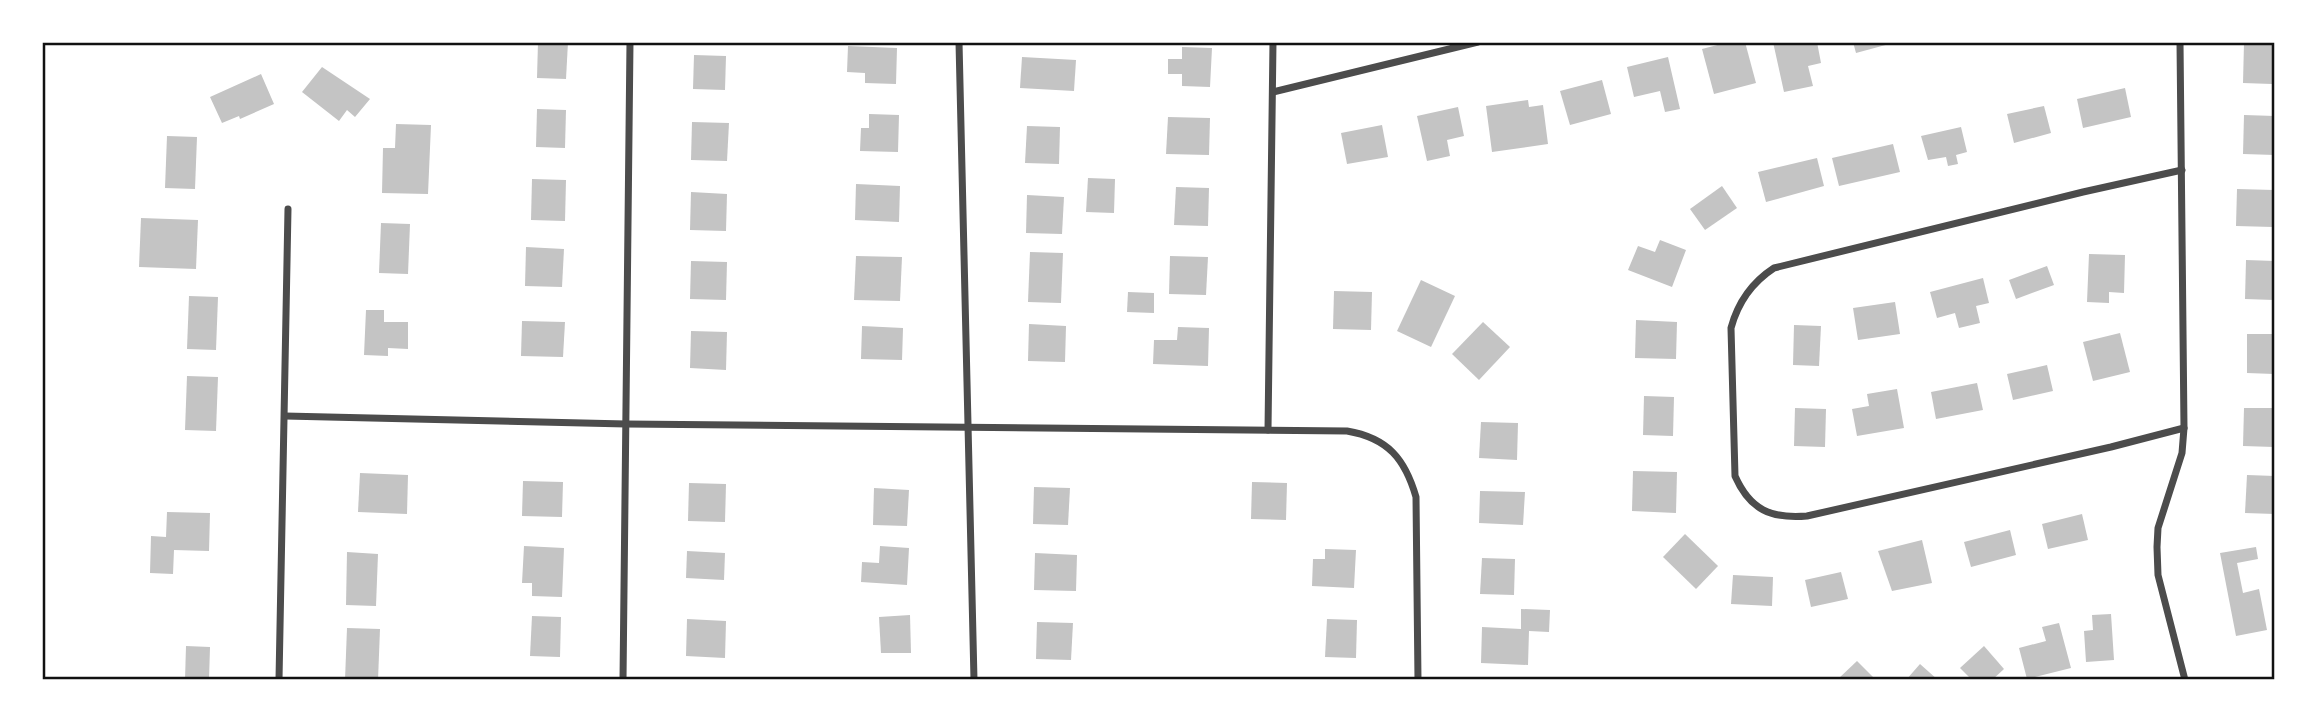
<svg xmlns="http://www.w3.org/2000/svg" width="2317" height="722" font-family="Signika,sans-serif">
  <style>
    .building { fill: #c4c4c4 }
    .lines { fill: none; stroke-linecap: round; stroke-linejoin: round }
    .minor { stroke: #4c4c4c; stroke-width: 7 }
    .neatline { fill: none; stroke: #111; stroke-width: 2.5 }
  </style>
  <rect width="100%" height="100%" fill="#fff"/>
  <g class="building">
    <polygon points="538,42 568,42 566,79 537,78"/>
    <polygon points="1729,42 1745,42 1756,83 1714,94 1702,49"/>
    <polygon points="1773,42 1817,42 1821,63 1808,66 1813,86 1784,92"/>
    <polygon points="1853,42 1893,42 1893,43 1856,53"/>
    <polygon points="2244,43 2273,44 2272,84 2243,83"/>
    <polygon points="848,46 897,48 896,84 865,83 865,73 847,72"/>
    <polygon points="1182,47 1212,48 1210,87 1182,86 1182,74 1168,74 1168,59 1182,59"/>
    <polygon points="694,55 726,56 725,90 693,89"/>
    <polygon points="1022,57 1076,60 1074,91 1020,88"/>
    <polygon points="1668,57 1680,109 1665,112 1660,91 1634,97 1627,67"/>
    <polygon points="322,67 370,99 355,117 347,110 339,121 302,92"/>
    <polygon points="261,74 274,104 240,119 239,116 222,123 210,97"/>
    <polygon points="1602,80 1611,114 1570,125 1560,91"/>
    <polygon points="2125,88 2131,117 2083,128 2077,99"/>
    <polygon points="1528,100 1529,107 1543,105 1548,144 1492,152 1486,106"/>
    <polygon points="2044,106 2051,133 2014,143 2007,114"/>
    <polygon points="1458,107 1464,136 1447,140 1450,156 1427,161 1417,116"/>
    <polygon points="537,109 566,110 565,148 536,147"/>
    <polygon points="869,114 899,115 898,152 860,151 861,128 869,128"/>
    <polygon points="2244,115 2275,116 2275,155 2243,154"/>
    <polygon points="1168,117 1210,118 1209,155 1166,154"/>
    <polygon points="692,122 729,123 727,161 691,160"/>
    <polygon points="396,124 431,125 428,194 382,193 383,148 395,148"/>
    <polygon points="1382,125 1388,157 1347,164 1341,133"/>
    <polygon points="1027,126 1060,127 1059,164 1025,163"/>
    <polygon points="1961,127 1967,152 1956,155 1958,164 1948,166 1946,157 1928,160 1921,136"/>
    <polygon points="167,136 197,137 195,189 165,188"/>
    <polygon points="1893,144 1900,172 1839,186 1832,158"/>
    <polygon points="1817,158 1824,186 1766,202 1758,172"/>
    <polygon points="1088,178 1115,179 1114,213 1086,212"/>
    <polygon points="532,179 566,180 565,221 531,220"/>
    <polygon points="856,184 900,186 899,222 855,220"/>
    <polygon points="1722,186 1737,208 1705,230 1690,209"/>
    <polygon points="1176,187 1209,188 1208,226 1174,225"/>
    <polygon points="2237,189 2274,190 2273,227 2236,226"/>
    <polygon points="691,192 727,194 726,231 690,230"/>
    <polygon points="1027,195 1064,197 1062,234 1026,233"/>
    <polygon points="141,218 198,220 196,269 139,267"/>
    <polygon points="381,223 410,224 408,274 379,273"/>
    <polygon points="1660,240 1686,250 1672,287 1628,270 1638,246 1655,252"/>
    <polygon points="526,247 564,249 562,287 525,286"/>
    <polygon points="1030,252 1063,253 1061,303 1028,302"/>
    <polygon points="2089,254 2125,255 2124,293 2109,292 2109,303 2087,302"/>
    <polygon points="856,256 902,257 900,301 854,300"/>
    <polygon points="1170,256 1208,257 1206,295 1169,294"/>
    <polygon points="2246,260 2275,261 2274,300 2245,299"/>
    <polygon points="691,261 727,262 726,300 690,299"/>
    <polygon points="2047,266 2054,285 2016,299 2009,280"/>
    <polygon points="1983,278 1989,303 1976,306 1980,323 1959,328 1955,313 1937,318 1930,292"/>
    <polygon points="1421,280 1455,296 1431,347 1397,331"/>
    <polygon points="1334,291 1372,292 1371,330 1333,329"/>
    <polygon points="1128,292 1154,293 1154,313 1127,312"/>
    <polygon points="189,296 218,297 216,350 187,349"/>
    <polygon points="1895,302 1900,334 1858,340 1853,308"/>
    <polygon points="366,310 384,310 384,322 408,322 408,349 388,348 388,356 364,355"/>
    <polygon points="1636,320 1677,322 1676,359 1635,358"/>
    <polygon points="522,321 565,322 563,357 521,356"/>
    <polygon points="1483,322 1510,347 1479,380 1452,354"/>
    <polygon points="1029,324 1066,326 1065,362 1028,361"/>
    <polygon points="1794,325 1821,326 1819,366 1793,365"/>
    <polygon points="862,326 903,328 902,360 861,359"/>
    <polygon points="1178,327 1209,328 1208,366 1153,364 1154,340 1177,340"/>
    <polygon points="691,331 727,332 726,370 690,368"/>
    <polygon points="2120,333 2130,372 2093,381 2083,342"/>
    <polygon points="2247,334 2275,334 2274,374 2247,373"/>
    <polygon points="2047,365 2053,391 2013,400 2007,374"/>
    <polygon points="187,376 218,377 216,431 185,430"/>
    <polygon points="1977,383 1983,410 1936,419 1931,392"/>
    <polygon points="1897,389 1904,428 1857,436 1852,409 1869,406 1867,394"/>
    <polygon points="1644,396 1674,397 1673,436 1643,435"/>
    <polygon points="1795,408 1826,409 1825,447 1794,446"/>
    <polygon points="2244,408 2275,408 2274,447 2243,446"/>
    <polygon points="1481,422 1518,423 1517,460 1479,458"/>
    <polygon points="1633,471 1677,472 1676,513 1632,511"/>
    <polygon points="360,473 408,475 407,514 358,512"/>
    <polygon points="2247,475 2275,476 2275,514 2245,513"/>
    <polygon points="523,481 563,482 562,517 522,516"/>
    <polygon points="1252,482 1287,483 1286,520 1251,519"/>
    <polygon points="689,483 726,484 725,522 688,521"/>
    <polygon points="1034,487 1070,488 1068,525 1033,524"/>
    <polygon points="874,488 909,490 907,526 873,525"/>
    <polygon points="1480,491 1525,492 1523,525 1479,523"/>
    <polygon points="167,512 210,513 209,551 174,550 173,574 150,573 151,536 166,537"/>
    <polygon points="2082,514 2088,540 2048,549 2042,524"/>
    <polygon points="2010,530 2016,555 1971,567 1964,542"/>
    <polygon points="1685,534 1718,566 1696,589 1663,557"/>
    <polygon points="1922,540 1932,583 1892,591 1878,551"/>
    <polygon points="524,546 564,548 562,597 532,596 532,583 522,583"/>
    <polygon points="880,546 909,548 907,585 861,582 862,562 879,563"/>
    <polygon points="2256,547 2258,559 2237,563 2243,593 2259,589 2267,630 2236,636 2220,553"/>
    <polygon points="1325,549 1356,550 1354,588 1312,586 1313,559 1325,559"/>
    <polygon points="687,551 725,553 724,580 686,578"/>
    <polygon points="347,552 378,554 376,606 346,605"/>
    <polygon points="1035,553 1077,555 1076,591 1034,590"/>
    <polygon points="1482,558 1515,559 1514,595 1480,594"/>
    <polygon points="1841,572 1848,599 1811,607 1805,580"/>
    <polygon points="1733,575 1773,577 1772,606 1731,604"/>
    <polygon points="1521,609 1550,610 1549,632 1529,631 1528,665 1481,663 1482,627 1521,629"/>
    <polygon points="2111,614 2114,660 2086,662 2084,631 2093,630 2092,615"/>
    <polygon points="910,615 911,653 881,653 879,617"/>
    <polygon points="532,616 561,617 560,657 530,656"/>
    <polygon points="687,619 726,621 725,658 686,656"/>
    <polygon points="1327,619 1357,620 1356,658 1325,657"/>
    <polygon points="1037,622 1073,623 1071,660 1036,659"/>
    <polygon points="2059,623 2071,668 2027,679 2019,648 2046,641 2042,627"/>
    <polygon points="347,628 380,629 378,680 345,680"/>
    <polygon points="186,646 210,647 209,680 185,680"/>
    <polygon points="1984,646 2004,669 1992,680 1972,680 1960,668"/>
    <polygon points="1857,661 1876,680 1837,680"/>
    <polygon points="1920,664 1938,680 1906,680"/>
  </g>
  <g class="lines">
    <g class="minor">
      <polyline points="959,42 974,680"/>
      <polyline points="2180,42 2184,428 2182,453 2158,528 2157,547 2158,575 2185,680"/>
      <polyline points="1273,92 1478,42"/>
      <path d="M2182,170L2083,192L1774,268C1751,283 1738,302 1731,328L1735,476C1750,510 1771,519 1807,516L2111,447L2184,428"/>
      <path d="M285,416L626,424L1347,431C1388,438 1405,459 1416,497L1418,680"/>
      <polyline points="1268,430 1273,42"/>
      <polyline points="279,680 288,209"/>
      <polyline points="623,680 630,42"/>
    </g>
  </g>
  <rect width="2317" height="722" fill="none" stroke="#ffffff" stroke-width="88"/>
  <rect x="44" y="44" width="2229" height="634" class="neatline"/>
</svg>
